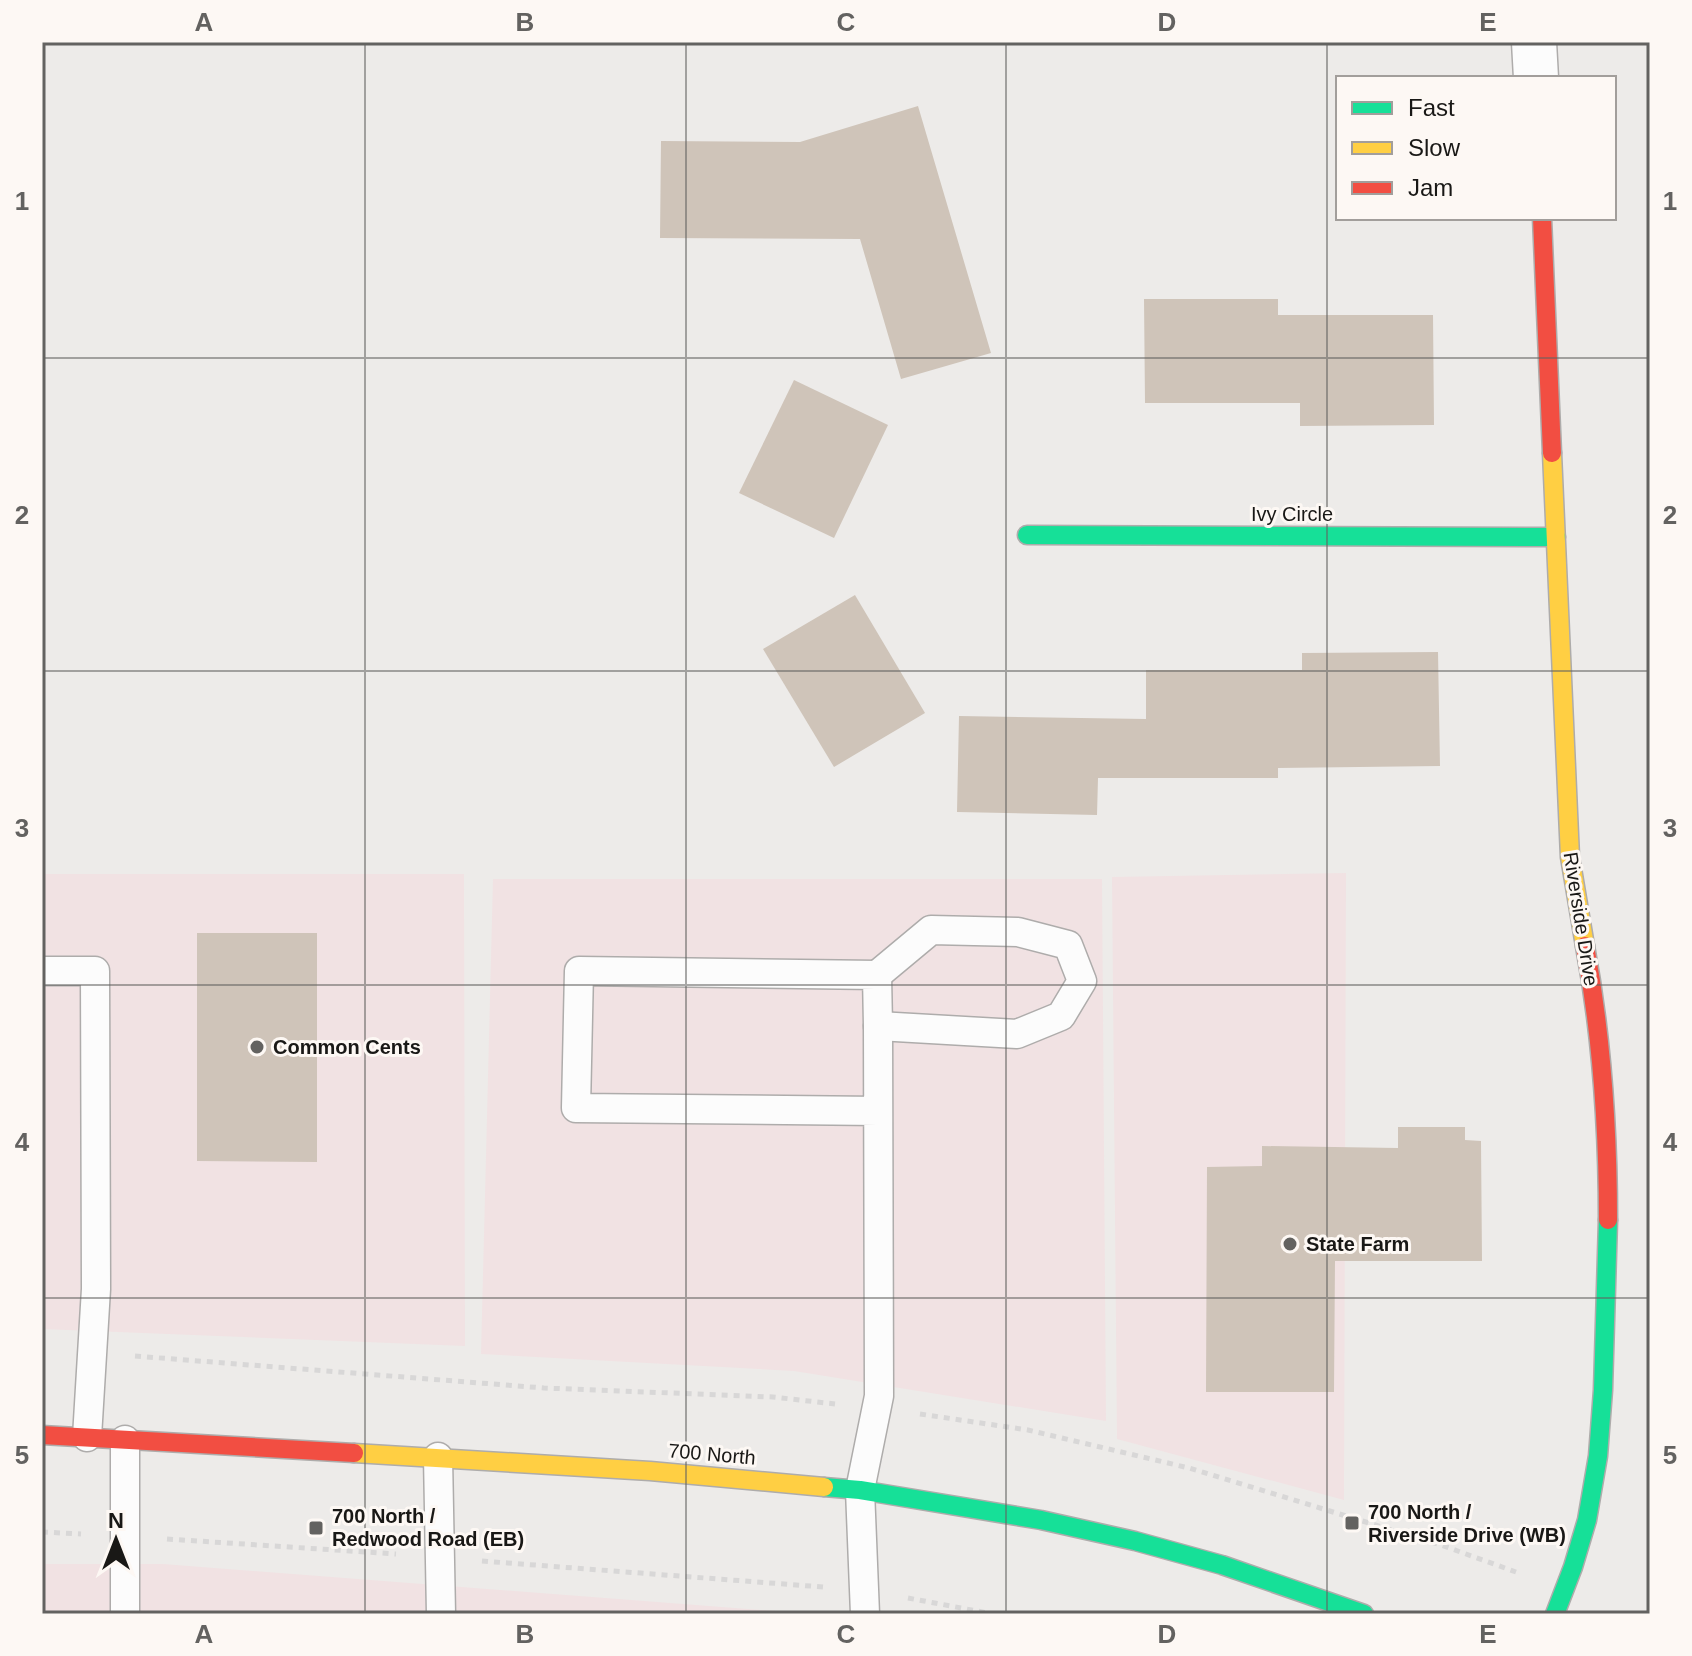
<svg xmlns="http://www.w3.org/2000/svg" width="1692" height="1656" font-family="Arial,sans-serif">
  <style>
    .commercial { fill: #f1e2e3 }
    .building { fill: #cfc4b9 }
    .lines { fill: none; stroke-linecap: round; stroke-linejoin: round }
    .lane-casing { stroke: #aeacab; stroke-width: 31 }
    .street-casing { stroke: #aeacab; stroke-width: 47 }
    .fast-casing { stroke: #aeacab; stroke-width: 21 }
    .slow-casing { stroke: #aeacab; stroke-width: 21 }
    .jam-casing { stroke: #aeacab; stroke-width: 21 }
    .path { stroke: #d8d7d7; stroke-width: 5; stroke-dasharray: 6 6; stroke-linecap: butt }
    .lane { stroke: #fcfcfc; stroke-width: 28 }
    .street { stroke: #fcfcfc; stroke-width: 44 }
    .fast { stroke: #16e098; stroke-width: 18 }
    .slow { stroke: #ffcf43; stroke-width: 18 }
    .jam { stroke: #f24e42; stroke-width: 18 }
    .grid { fill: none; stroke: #636260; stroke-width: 2; stroke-opacity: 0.55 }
    .poi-dot { fill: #636260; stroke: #fdf8f4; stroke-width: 3 }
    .labels { text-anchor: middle; stroke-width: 6; stroke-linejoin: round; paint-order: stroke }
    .street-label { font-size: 20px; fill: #191816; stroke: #fdf8f4 }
    .poi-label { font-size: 20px; font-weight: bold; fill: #191816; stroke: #fdf8f4; text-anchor: start }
    .neatline { fill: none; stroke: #636260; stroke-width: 3 }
    .grid-label { font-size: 26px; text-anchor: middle; font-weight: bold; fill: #636260 }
  </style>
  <rect width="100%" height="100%" fill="#edebe9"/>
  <g class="commercial">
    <polygon points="1346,873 1344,1500 1117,1439 1112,877"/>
    <polygon points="42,874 464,874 465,1346 42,1329"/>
    <polygon points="493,879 1102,879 1106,1421 794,1371 481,1354"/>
    <polygon points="42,1564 163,1564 814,1614 42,1614"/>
  </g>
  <g class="building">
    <polygon points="918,106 991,353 901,379 860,239 660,238 661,141 800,142"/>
    <polygon points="1144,299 1278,299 1278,315 1433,315 1434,425 1300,426 1300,403 1145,403"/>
    <polygon points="794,380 888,425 834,538 739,493"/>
    <polygon points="855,595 925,713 834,767 763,649"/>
    <polygon points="1438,652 1440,766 1278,768 1278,778 1098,778 1097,815 957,812 959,716 1146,719 1146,670 1302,670 1302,653"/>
    <polygon points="197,933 317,933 317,1162 197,1161"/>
    <polygon points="1398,1127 1465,1127 1465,1140 1481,1141 1482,1261 1335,1261 1334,1392 1206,1392 1207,1167 1262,1166 1262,1146 1398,1148"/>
  </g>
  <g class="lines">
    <g class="lane-casing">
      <g id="lane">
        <polyline points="42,971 95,971 96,1289 87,1437"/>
        <polyline points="877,975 931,930 1018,932 1068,945 1082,981 1061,1016 1017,1034 878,1026"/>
        <polyline points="438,1457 441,1614"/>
        <polyline points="125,1614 125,1440"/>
        <polyline points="865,1614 860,1490 879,1396 878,1026 877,975 579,971 576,1108 878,1111"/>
      </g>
    </g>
    <g class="street-casing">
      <polyline id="street" points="1534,42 1536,78"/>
    </g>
    <g class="fast-casing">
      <g id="fast">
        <polyline points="1027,535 1556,537"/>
        <polyline points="824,1487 860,1490 1041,1520 1135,1541 1222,1565 1364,1614"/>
        <polyline points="1555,1614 1573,1567 1587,1520 1598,1456 1603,1390 1608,1220"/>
      </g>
    </g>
    <g class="slow-casing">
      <g id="slow">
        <polyline points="1552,453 1570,857 1585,946"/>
        <polyline points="354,1453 650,1471 824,1487"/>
      </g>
    </g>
    <g class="jam-casing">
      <g id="jam">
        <polyline points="1542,218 1552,453"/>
        <path d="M1585,946C1602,1037 1608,1128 1608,1220"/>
        <polyline points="42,1435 354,1453"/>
      </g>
    </g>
    <g class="path">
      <polyline points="135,1356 544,1388 773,1397 835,1404"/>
      <polyline points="920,1414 1028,1430 1189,1468 1441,1545 1516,1572"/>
      <polyline points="42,1532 81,1534"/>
      <polyline points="167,1539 396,1554"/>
      <polyline points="482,1561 823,1587"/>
      <polyline points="908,1598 993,1614"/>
    </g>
    <use href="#lane" class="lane"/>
    <use href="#street" class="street"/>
    <use href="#fast" class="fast"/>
    <use href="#slow" class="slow"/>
    <use href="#jam" class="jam"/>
  </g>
  <path class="grid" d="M365,42V1614M686,42V1614M1006,42V1614M1327,42V1614M42,358H1650M42,671H1650M42,985H1650M42,1298H1650"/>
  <g class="poi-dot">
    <circle cx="257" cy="1047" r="8"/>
    <circle cx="1290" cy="1244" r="8"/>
    <rect x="1344" y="1515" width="16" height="16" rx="4"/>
    <rect x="308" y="1520" width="16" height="16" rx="4"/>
  </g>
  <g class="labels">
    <g class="street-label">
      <text x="1292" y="521">Ivy Circle</text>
      <text transform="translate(1581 919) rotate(81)" y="7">Riverside Drive</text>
      <text transform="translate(712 1454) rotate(5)" y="7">700 North</text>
    </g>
    <g class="poi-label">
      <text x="273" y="1054">Common Cents</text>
      <text x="1306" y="1251">State Farm</text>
      <text x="1368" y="1519">700 North /<tspan x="1368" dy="23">Riverside Drive (WB)</tspan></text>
      <text x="332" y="1523">700 North /<tspan x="332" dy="23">Redwood Road (EB)</tspan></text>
    </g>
  </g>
  <rect width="1692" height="1656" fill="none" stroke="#fdf8f4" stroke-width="88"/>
  <rect x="1336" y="76" width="280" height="144" fill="#fdf8f4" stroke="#a29e9b" stroke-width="2"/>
  <rect x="1352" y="102" width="40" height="12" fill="#16e098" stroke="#a29e9b" stroke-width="2"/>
  <text x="1408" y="116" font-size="24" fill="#191816">Fast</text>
  <rect x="1352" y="142" width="40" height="12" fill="#ffcf43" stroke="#a29e9b" stroke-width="2"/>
  <text x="1408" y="156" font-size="24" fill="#191816">Slow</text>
  <rect x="1352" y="182" width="40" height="12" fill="#f24e42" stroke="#a29e9b" stroke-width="2"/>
  <text x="1408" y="196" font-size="24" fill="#191816">Jam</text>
  <g transform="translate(116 1540)" stroke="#fdf8f4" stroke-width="6" paint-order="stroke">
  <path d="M0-6L14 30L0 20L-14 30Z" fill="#191816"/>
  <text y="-12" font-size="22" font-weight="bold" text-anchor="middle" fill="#191816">N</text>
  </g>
  <rect x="44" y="44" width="1604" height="1568" class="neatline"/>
  <g class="grid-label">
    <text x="204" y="31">A</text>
    <text x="525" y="31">B</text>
    <text x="846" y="31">C</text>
    <text x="1167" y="31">D</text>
    <text x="1488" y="31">E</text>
    <text x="22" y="210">1</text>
    <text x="1670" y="210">1</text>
    <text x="22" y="524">2</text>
    <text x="1670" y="524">2</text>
    <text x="22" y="837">3</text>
    <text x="1670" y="837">3</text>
    <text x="22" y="1151">4</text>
    <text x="1670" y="1151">4</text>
    <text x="22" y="1464">5</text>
    <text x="1670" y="1464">5</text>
    <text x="204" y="1643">A</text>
    <text x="525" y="1643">B</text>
    <text x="846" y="1643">C</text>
    <text x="1167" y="1643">D</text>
    <text x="1488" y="1643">E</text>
  </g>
</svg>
